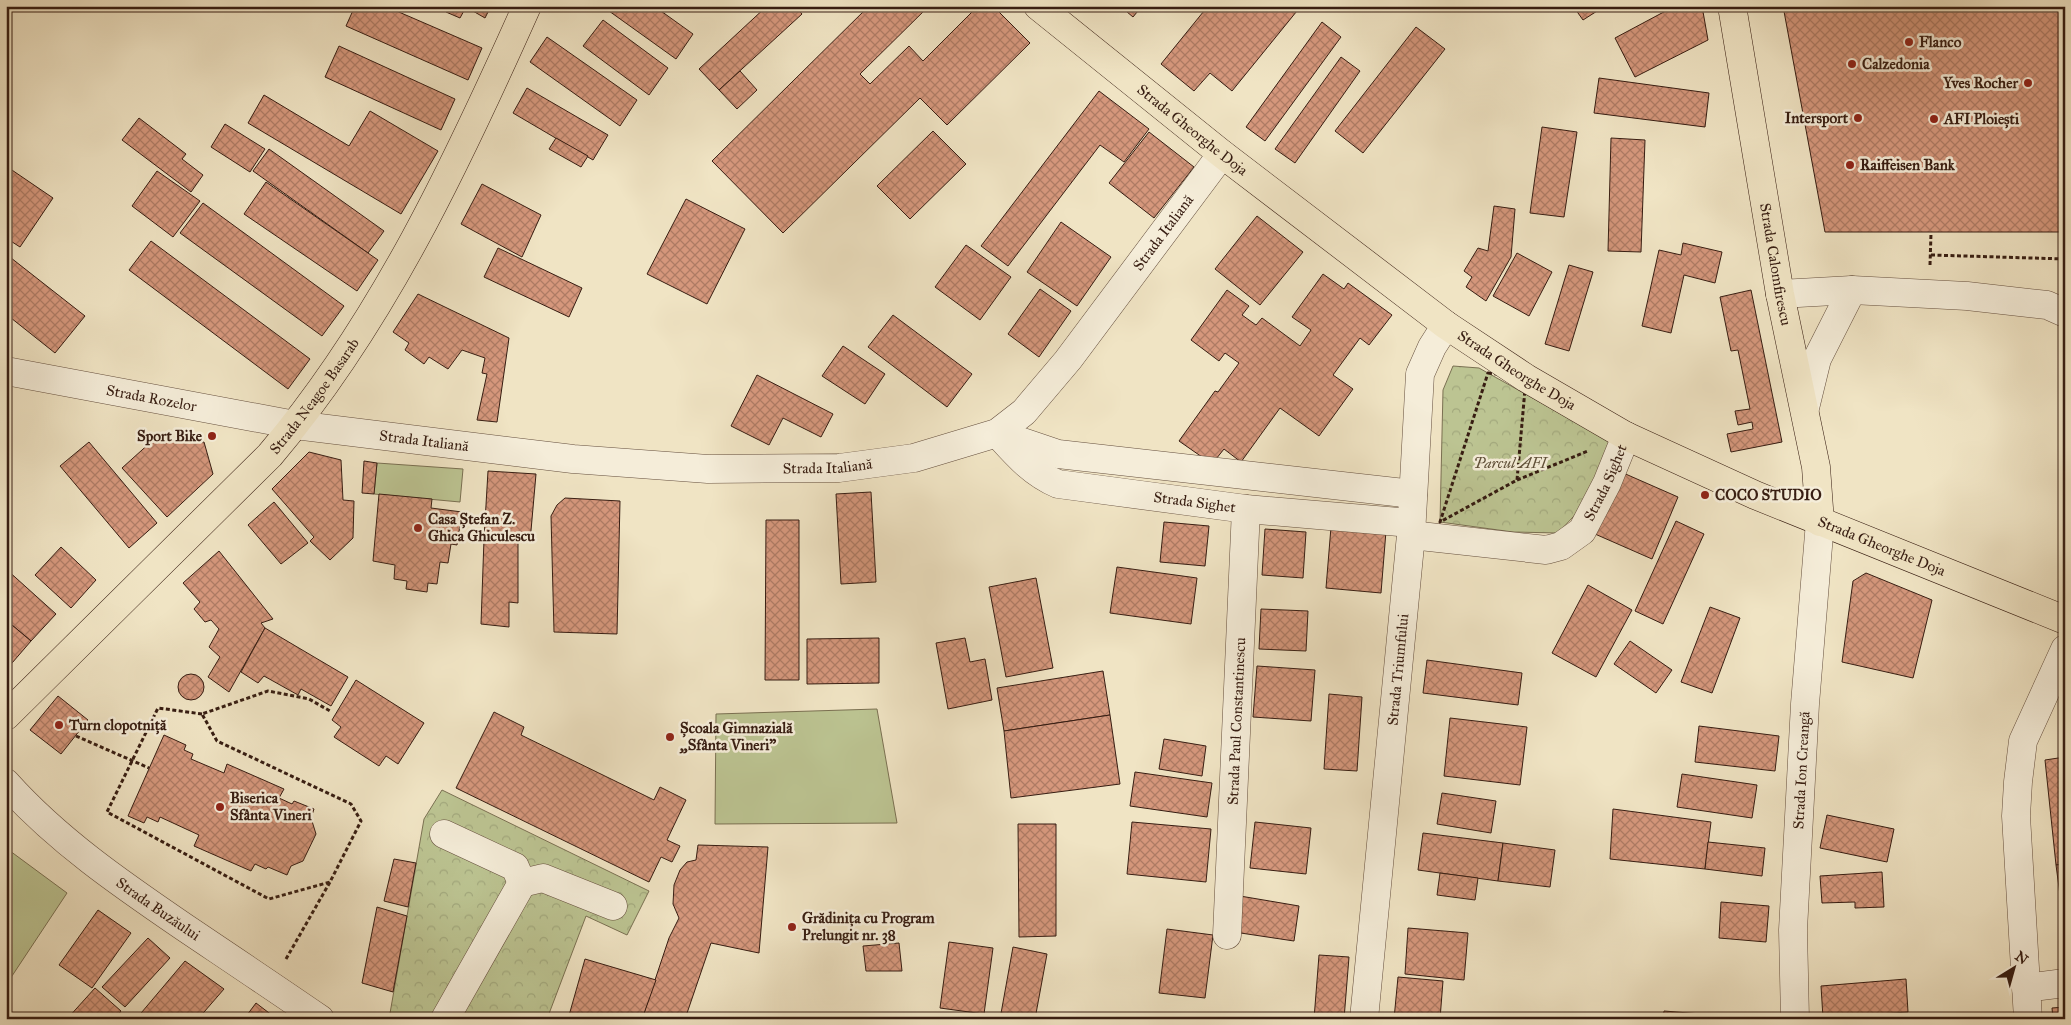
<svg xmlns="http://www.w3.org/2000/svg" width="2071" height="1025" font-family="'IM FELL Great Primer',serif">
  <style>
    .green { fill: #bcc492; stroke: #7a7052 }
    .forest { fill: url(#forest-crowns); stroke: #7a7052 }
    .building { fill: url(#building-cross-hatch); stroke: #371d12 }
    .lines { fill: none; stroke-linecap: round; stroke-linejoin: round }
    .minor-casing { stroke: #654f3e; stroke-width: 29 }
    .major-casing { stroke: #371d12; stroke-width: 29 }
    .path { stroke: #371d12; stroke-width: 3; stroke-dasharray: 4 2.5; stroke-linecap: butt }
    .minor { stroke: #f5edd9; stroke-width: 28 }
    .major { stroke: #f0e4c4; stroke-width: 28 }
    .poi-dot { fill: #8f2418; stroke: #f5edd9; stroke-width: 2 }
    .labels { text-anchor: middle; stroke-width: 5; stroke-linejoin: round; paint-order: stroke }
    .poi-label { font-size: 15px; font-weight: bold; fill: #371d12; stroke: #f5edd9; text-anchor: start }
    .street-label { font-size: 15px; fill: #371d12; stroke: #f5edd9 }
    .park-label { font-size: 15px; font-style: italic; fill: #5f4f38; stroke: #f5edd9 }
  </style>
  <defs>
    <pattern id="forest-crowns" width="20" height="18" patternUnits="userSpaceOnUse" patternTransform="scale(1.25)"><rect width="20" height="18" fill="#bcc492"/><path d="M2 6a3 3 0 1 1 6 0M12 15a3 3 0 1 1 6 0" fill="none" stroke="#a2a87d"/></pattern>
    <pattern id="building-cross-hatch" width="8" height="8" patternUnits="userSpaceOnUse" patternTransform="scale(1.25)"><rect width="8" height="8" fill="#d5977c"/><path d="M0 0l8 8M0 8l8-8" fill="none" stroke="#ae7b64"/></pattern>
  </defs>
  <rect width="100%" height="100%" fill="#f0e4c4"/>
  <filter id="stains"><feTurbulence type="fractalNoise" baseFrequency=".004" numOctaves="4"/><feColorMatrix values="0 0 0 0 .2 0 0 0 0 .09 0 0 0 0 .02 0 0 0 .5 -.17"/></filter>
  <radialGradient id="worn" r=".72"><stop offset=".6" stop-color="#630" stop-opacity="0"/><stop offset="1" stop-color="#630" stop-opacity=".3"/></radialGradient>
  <g class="green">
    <polygon points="377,463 463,469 460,502 374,494"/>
    <polygon points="877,709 897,823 715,824 716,714"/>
    <polygon points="6,848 67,893 6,985"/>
  </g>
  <g class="forest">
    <polygon points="1453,366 1479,368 1611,442 1587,502 1558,533 1513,532 1440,522 1443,390"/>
    <polygon points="442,790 649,891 627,935 586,916 547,1019 389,1019 424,819"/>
  </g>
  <g class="building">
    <polygon points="355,6 385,6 482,48 468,80 346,26"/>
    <polygon points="448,6 491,6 485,18 466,7 460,18 446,12"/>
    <polygon points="602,6 654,6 693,34 676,59"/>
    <polygon points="767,6 795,6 802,14 719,90 699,69"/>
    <polygon points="869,6 929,6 860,74 870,84 909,46 923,61 978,6 993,6 1030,43 947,125 920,98 783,233 712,161"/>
    <polygon points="1120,6 1142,6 1133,17"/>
    <polygon points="1208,6 1301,6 1232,91 1210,73 1194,91 1161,64"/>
    <polygon points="1573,6 1605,6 1583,20"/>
    <polygon points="1675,6 1702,6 1708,40 1635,77 1615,38"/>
    <polygon points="1783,6 2065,6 2065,232 1825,232"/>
    <polygon points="603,20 668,68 649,95 583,46"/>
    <polygon points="1322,22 1341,37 1265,141 1246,127"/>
    <polygon points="1416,27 1445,49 1363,153 1335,131"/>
    <polygon points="547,37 637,100 620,126 530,62"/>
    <polygon points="339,46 455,99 441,130 325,77"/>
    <polygon points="1341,57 1360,71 1295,163 1275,149"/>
    <polygon points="740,71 757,90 737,109 719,90"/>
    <polygon points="1599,78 1709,93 1705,127 1594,113"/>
    <polygon points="527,88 608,135 593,160 513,113"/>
    <polygon points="1099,91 1149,129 1124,162 1100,145 1008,266 981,246"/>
    <polygon points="264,95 349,146 370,111 438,151 401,214 248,123"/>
    <polygon points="139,118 186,154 182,159 203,175 191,192 122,140"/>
    <polygon points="225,124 265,149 250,172 211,147"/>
    <polygon points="1542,127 1577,132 1564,217 1530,213"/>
    <polygon points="933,131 966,164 910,219 877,186"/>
    <polygon points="1149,132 1194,167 1154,218 1109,183"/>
    <polygon points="556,138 588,156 581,167 549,149"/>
    <polygon points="1611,138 1645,140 1641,252 1608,251"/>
    <polygon points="269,149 384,231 368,253 253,171"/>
    <polygon points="6,166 53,198 20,247 6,238"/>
    <polygon points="157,171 200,201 173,237 132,206"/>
    <polygon points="266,182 378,260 357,291 244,214"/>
    <polygon points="482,184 541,215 522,257 461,224"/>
    <polygon points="686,199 745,229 707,304 647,274"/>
    <polygon points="203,203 344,306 322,336 180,233"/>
    <polygon points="1494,206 1515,209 1511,257 1486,301 1466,287 1472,277 1464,271 1478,248 1488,251"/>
    <polygon points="1257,216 1303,252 1260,305 1215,269"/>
    <polygon points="1061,222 1111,257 1077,306 1027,272"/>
    <polygon points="151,241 310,359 288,389 129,270"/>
    <polygon points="1683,243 1722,252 1715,283 1684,275 1671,333 1642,326 1659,250 1681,255"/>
    <polygon points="966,245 1011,277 980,320 935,287"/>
    <polygon points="498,248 582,288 569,317 484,277"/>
    <polygon points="1517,253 1552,272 1529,316 1493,296"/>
    <polygon points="6,254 85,316 55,353 6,314"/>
    <polygon points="1569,265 1593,272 1569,351 1545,344"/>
    <polygon points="1323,274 1344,289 1348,283 1392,315 1369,345 1360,338 1333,375 1353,389 1319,436 1280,408 1241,462 1224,449 1212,464 1179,441 1215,391 1218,392 1239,363 1225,353 1219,361 1191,340 1227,290 1249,306 1242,315 1256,325 1262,318 1300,346 1311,330 1292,317"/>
    <polygon points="1040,289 1071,311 1039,357 1008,334"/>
    <polygon points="1751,290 1782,442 1731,452 1727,434 1753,429 1752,422 1738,425 1735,411 1750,409 1738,350 1731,351 1720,297"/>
    <polygon points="418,294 509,338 497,422 477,420 487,374 482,373 485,358 462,350 448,369 429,357 424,364 405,350 409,343 393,332"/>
    <polygon points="893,315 972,374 947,407 868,347"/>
    <polygon points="843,346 885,374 865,404 822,376"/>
    <polygon points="757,375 833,414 821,437 783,418 769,445 731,426"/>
    <polygon points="152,441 204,442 213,474 167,517 122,468"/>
    <polygon points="89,442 157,523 129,548 60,466"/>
    <polygon points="309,452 341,460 343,500 354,501 353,538 330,560 310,541 314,537 272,489"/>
    <polygon points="364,461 377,463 374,494 362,493"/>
    <polygon points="488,471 536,474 530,542 484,539"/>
    <polygon points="1621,472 1678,497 1652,559 1595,534"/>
    <polygon points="871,492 876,582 841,584 836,494"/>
    <polygon points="379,494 432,499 431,508 462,512 457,545 451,544 448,563 440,562 437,584 428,583 427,592 406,589 407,581 394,579 395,565 373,561"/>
    <polygon points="565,498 620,501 617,634 554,632 551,516 557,505"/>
    <polygon points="274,502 308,543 281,564 248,525"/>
    <polygon points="766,520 799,520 799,680 765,680"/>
    <polygon points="1676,521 1704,534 1663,624 1635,611"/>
    <polygon points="1164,522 1209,526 1205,566 1160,562"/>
    <polygon points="1331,527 1386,531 1381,593 1326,588"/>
    <polygon points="1265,529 1306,532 1303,578 1262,575"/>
    <polygon points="484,539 518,541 518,603 509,602 509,627 481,624"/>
    <polygon points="61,547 96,580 71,608 35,575"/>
    <polygon points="219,551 273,619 261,623 265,628 229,692 208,677 220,657 209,647 219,629 211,620 205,622 194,609 200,602 183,583"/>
    <polygon points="1117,567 1197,578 1191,624 1110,613"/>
    <polygon points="6,569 56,614 31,641 6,620"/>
    <polygon points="1866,573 1932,600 1913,678 1842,662 1853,581"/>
    <polygon points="1036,578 1053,668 1006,677 989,587"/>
    <polygon points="1588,585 1632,610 1596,677 1552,653"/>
    <polygon points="1710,607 1740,618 1712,693 1681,682"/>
    <polygon points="1261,609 1308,611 1306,651 1259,649"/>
    <polygon points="6,620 31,641 6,670"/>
    <polygon points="265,628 348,677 331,706 301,689 298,695 264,676 258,683 241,672"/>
    <polygon points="879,638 879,683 807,684 807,639"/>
    <polygon points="965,638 970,662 985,659 992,700 948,709 936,643"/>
    <polygon points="1630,641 1672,670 1656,693 1614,664"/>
    <polygon points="1427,660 1522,673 1518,705 1423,693"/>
    <polygon points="1257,666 1315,670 1311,721 1253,717"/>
    <polygon points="1103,671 1110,715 1004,731 997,688"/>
    <circle cx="191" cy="687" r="13"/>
    <polygon points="356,680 424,723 398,764 386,756 379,766 334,737 341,727 332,720"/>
    <polygon points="1329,694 1362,697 1357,771 1324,769"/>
    <polygon points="58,696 88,720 61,754 30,730"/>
    <polygon points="2060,706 2065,706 2065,735"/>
    <polygon points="494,712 524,727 521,735 654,800 660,787 686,800 667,840 680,846 672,862 661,857 649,882 456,788"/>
    <polygon points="1110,715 1120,784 1011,798 1004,731"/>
    <polygon points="1450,718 1527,727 1520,785 1444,776"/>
    <polygon points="1699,726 1779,736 1775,771 1695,762"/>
    <polygon points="164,735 186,745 184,750 193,754 191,759 224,773 227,764 284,789 279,798 292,804 294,801 314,809 311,818 316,834 303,861 291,866 287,875 268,867 266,869 255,864 251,871 194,846 199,835 160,817 158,822 147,817 144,823 128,816"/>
    <polygon points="1164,739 1206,746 1202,776 1159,769"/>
    <polygon points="2065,757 2065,864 2056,865 2045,760"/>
    <polygon points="1135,772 1212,783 1207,817 1130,806"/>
    <polygon points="1682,774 1757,785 1752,818 1677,807"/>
    <polygon points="1442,793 1496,801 1491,833 1437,824"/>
    <polygon points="1613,809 1711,822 1705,869 1610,859"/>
    <polygon points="1827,815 1894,829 1887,862 1820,848"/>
    <polygon points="1132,822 1211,829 1206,882 1127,874"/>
    <polygon points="1255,822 1311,828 1306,874 1250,868"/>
    <polygon points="1018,824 1056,824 1056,936 1019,937"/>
    <polygon points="1423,833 1503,843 1498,881 1418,870"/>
    <polygon points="1708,842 1765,848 1762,876 1705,869"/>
    <polygon points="1503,843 1555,850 1550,887 1498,881"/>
    <polygon points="698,845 768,847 759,953 711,943 685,1019 642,1019 669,938 679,918 673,904 674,885 680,870 687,862 696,860"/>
    <polygon points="394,859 416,863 408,907 384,901"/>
    <polygon points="2065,864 2065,933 2056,865"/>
    <polygon points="1882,872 1884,907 1855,908 1855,902 1822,903 1820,876"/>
    <polygon points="1440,873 1478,878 1475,900 1437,895"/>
    <polygon points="1240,896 1299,906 1294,941 1234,932"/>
    <polygon points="1721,902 1769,906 1766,942 1719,938"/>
    <polygon points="377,907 407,916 393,992 362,983"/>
    <polygon points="98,910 131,933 92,988 59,965"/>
    <polygon points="1408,928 1468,933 1464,980 1405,974"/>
    <polygon points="1167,929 1213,935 1205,998 1159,993"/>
    <polygon points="148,938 170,958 125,1007 102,987"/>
    <polygon points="949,942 993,948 984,1014 940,1008"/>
    <polygon points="899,943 902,971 866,971 863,946"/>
    <polygon points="1013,947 1047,954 1035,1019 1000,1019"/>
    <polygon points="1319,955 1349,957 1344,1019 1314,1019"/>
    <polygon points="585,959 656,980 642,1019 568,1019"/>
    <polygon points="185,961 224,989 198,1019 136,1019"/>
    <polygon points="1398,977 1443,981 1440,1019 1394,1019"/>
    <polygon points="1906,979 1908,1012 1823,1018 1821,986"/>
    <polygon points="95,988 121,1011 115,1019 67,1019"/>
    <polygon points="256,1003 277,1019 244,1019"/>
    <polygon points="2065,1007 2065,1019 2053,1019 2052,1008"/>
    <polygon points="1664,1011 1763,1019 1663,1019"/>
  </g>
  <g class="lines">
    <g class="minor-casing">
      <g id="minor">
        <polyline points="1780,294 1852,290 1967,296 2047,305 2065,313"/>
        <path id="s1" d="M6,371L295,425L573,459L708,469L839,468L914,458L997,433L1024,412L1068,360L1222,154"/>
        <polyline points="1805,408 1817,359 1852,290"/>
        <path id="s2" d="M997,433C1016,454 1032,473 1058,484L1246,509L1411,523"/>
        <polyline points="999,434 1058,454 1413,494"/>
        <path id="s3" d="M1411,535L1546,550L1561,546L1582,531L1607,483L1626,436"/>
        <path id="s4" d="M6,783C57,840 121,884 184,927C230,958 275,988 320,1019"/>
        <polyline points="444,834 515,867 522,883"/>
        <path id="s5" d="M1227,935L1246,509"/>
        <polyline points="2026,988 2065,983"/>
        <polyline points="445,1019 522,883 543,878 613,906"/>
        <path id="s6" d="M1364,1019L1411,535L1420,374L1432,347L1446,325"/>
        <path id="s7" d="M1795,1019L1793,930L1805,704L1820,522"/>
        <polyline points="2028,1019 2016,816 2018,782 2023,741 2065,649"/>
      </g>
    </g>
    <g class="major-casing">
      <g id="major">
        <path id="s8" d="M1038,6L1222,154L1446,325L1526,378L1626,436L1755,495L2065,620"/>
        <path id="s9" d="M1732,6L1780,294L1816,467L1820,522"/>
        <path id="s10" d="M6,716L270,455C382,323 457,163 527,6"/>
      </g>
    </g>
    <g class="path">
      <polyline points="1931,255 2065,259"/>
      <polyline points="1930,265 1931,233"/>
      <polygon points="1488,373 1526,378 1517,480 1440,522"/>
      <polyline points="1517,480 1588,451"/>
      <polyline points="202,714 158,708 107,812 269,899 330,882 361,821 351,804 217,741 202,714 268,691 309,699 330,711"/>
      <polyline points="76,736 149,768"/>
      <polyline points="286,959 330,882"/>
    </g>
    <use href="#minor" class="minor"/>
    <use href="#major" class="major"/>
  </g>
  <g class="poi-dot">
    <circle cx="1909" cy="42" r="5"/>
    <circle cx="1852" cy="64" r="5"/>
    <circle cx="2028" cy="83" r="5"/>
    <circle cx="1858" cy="118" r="5"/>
    <circle cx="1934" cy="119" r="5"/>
    <circle cx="1850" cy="165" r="5"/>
    <circle cx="212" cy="436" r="5"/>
    <circle cx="1705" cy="495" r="5"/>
    <circle cx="418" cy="528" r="5"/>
    <circle cx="59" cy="725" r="5"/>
    <circle cx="670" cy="737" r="5"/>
    <circle cx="220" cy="807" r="5"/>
    <circle cx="792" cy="927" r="5"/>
  </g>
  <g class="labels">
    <g class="poi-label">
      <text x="1919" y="47">Flanco</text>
      <text x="1862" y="69">Calzedonia</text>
      <text x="2018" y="88" text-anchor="end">Yves Rocher</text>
      <text x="1848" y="123" text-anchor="end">Intersport</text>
      <text x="1944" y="124">AFI Ploiești</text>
      <text x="1860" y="170">Raiffeisen Bank</text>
      <text x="202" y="441" text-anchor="end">Sport Bike</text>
      <text x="1715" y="500">COCO STUDIO</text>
      <text x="428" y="524">Casa Ștefan Z.<tspan x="428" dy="17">Ghica Ghiculescu</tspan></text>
      <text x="69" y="730">Turn clopotniță</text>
      <text x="680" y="733">Școala Gimnazială<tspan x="680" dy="17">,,Sfânta Vineri”</tspan></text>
      <text x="230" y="803">Biserica<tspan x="230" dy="17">Sfânta Vineri</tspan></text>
      <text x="802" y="923">Grădinița cu Program<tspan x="802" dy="17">Prelungit nr. 38</tspan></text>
    </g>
    <g class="street-label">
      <text dy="5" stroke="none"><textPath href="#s8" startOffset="198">Strada Gheorghe Doja</textPath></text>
      <text dy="5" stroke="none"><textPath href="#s1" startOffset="1264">Strada Italiană</textPath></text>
      <text dy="5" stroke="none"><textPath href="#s9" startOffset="262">Strada Calomfirescu</textPath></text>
      <text dy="5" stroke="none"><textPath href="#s8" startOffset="602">Strada Gheorghe Doja</textPath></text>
      <text dy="5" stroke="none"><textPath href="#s10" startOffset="445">Strada Neagoe Basarab</textPath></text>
      <text dy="5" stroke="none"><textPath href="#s1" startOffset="148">Strada Rozelor</textPath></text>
      <text dy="5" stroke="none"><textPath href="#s1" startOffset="424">Strada Italiană</textPath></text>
      <text dy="5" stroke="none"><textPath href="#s1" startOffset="829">Strada Italiană</textPath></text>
      <text dy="5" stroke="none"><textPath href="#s3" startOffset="231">Strada Sighet</textPath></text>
      <text dy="5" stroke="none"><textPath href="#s2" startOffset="218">Strada Sighet</textPath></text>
      <text dy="5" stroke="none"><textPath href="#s8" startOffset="1008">Strada Gheorghe Doja</textPath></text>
      <text dy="5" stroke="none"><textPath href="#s6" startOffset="351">Strada Triumfului</textPath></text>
      <text dy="5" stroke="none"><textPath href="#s5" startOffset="214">Strada Paul Constantinescu</textPath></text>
      <text dy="5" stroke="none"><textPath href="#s7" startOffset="249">Strada Ion Creangă</textPath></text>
      <text dy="5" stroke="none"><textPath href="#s4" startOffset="198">Strada Buzăului</textPath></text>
    </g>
    <g class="park-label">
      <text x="1510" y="468">Parcul AFI</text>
    </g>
  </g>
  <rect width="2071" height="1025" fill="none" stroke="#f0e4c4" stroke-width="25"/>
  <rect x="8" y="8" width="2056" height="1010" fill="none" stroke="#371d12" stroke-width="2.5"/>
  <rect x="12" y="12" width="2046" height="1000" fill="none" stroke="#371d12"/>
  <g transform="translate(2014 968) rotate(37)" stroke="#f5edd9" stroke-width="4" paint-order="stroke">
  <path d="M0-4L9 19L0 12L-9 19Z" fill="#371d12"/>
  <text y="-8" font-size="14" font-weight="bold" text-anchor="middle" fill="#371d12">N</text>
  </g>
  <rect width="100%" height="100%" filter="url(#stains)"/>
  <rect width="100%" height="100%" fill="url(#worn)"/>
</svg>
